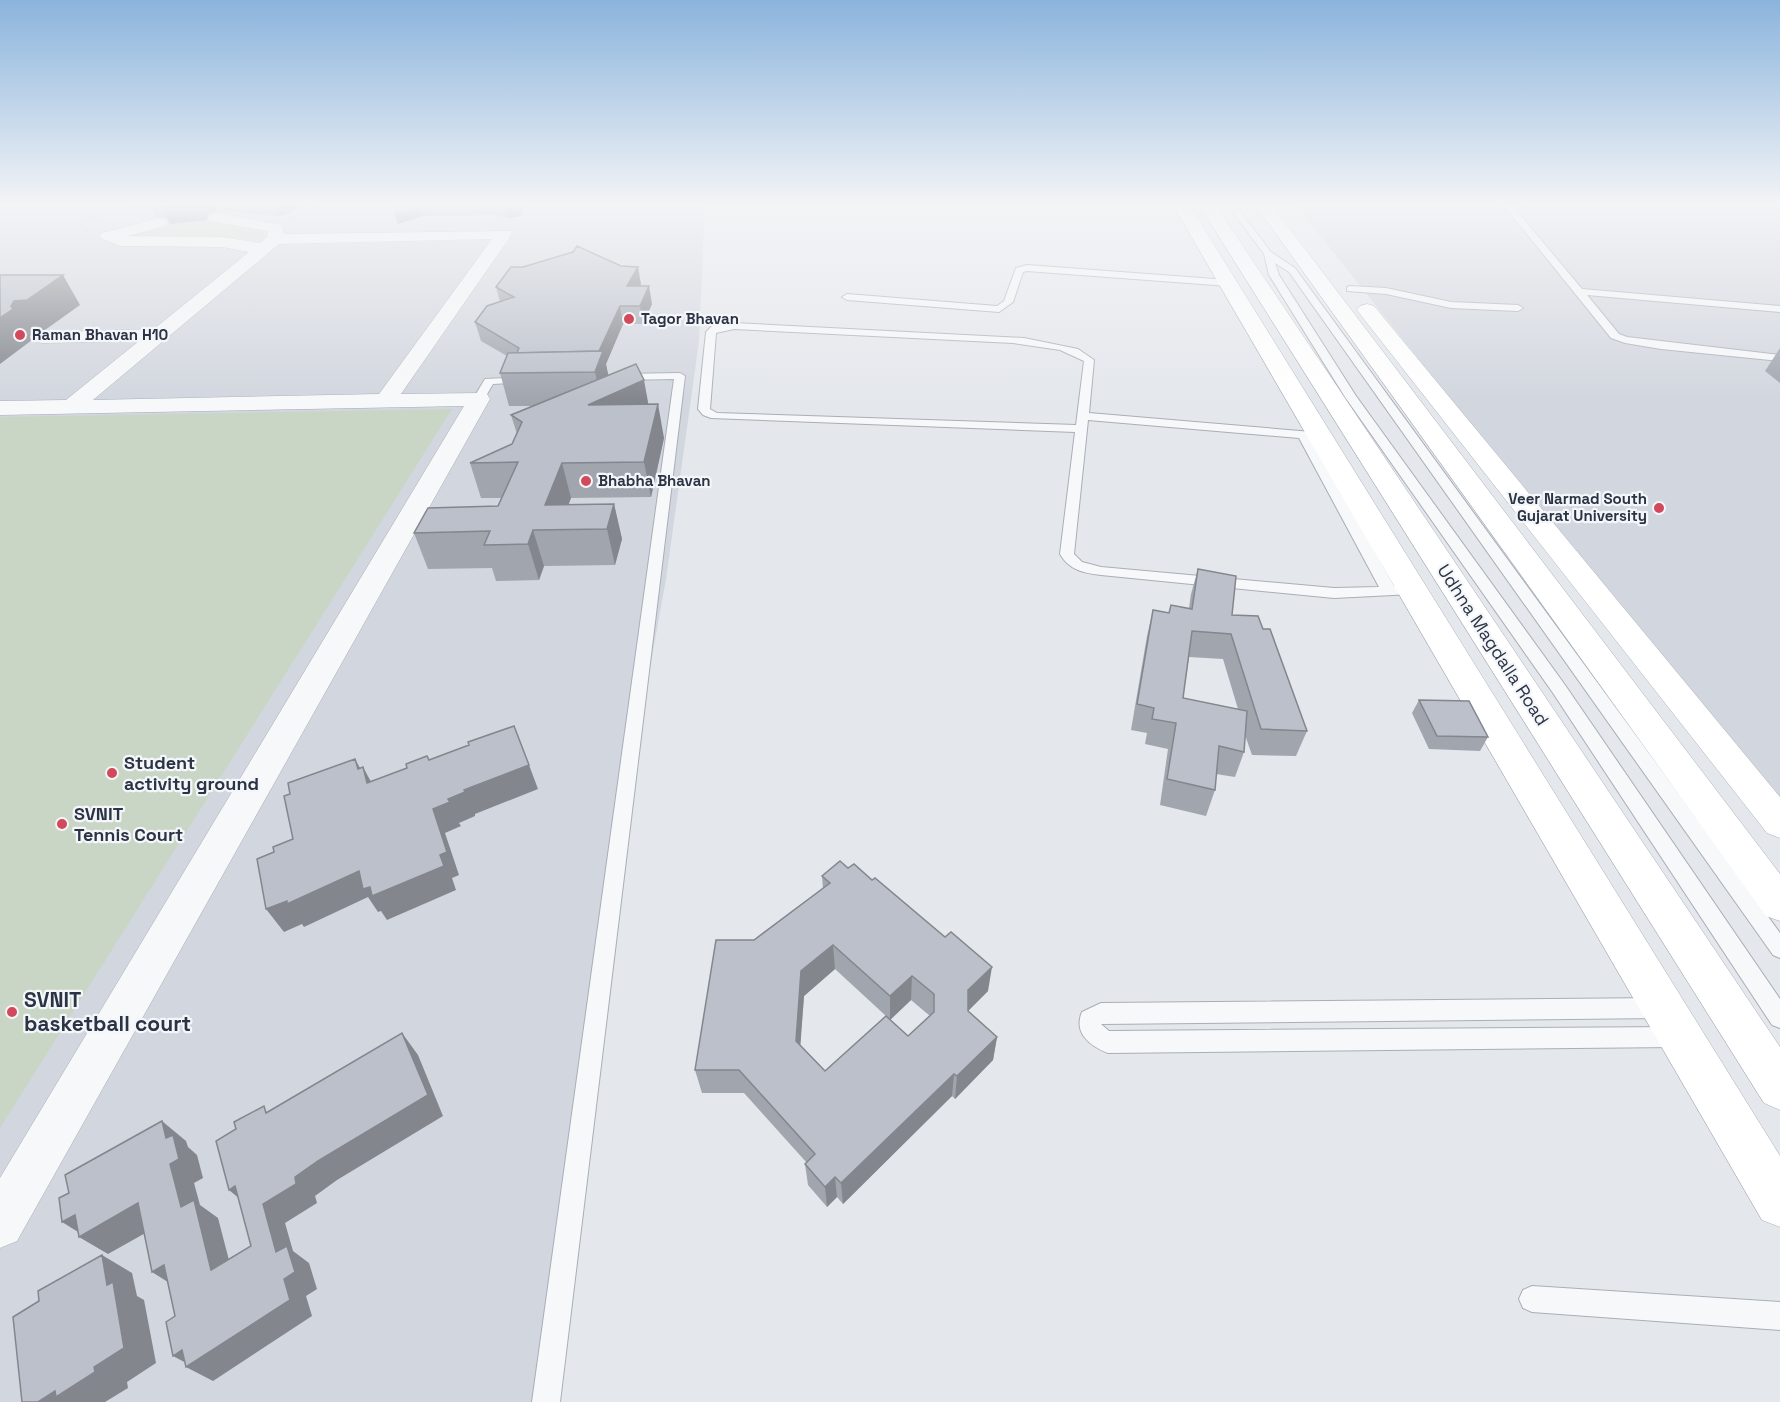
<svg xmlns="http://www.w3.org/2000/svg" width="1780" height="1402" font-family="'Space Grotesk',sans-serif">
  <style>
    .built { fill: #d2d6de }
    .green { fill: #c9d6c5 }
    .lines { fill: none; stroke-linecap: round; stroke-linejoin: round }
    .lane-casing { stroke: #a9aeb7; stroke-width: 2 }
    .street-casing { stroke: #a9aeb7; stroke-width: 1 }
    .secondary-casing { stroke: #a9aeb7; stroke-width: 1 }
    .path { stroke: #c2c5cb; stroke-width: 2; stroke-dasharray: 2 2; stroke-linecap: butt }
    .lane { fill: #f7f8fa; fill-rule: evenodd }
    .street { fill: #f7f8fa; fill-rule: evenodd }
    .secondary { fill: #fff; fill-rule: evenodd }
    .wall { fill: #a1a5ae; fill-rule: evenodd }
    .shaded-wall { fill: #83868d }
    .building { fill: #bbc0ca; stroke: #83868d; stroke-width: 1.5; fill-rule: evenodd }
    .poi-dot { fill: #d1495b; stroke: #f4f6f9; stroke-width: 2 }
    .labels { text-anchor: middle; stroke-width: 4.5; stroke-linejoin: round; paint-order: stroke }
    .far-poi-label { font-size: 15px; font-weight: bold; fill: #2b3445; stroke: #f4f6f9; text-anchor: start }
    .street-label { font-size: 18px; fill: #2b3445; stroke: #f4f6f9 }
    .poi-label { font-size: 18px; font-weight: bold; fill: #2b3445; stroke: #f4f6f9; text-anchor: start }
    .near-poi-label { font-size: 21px; font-weight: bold; fill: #2b3445; stroke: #f4f6f9; text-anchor: start }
  </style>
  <rect width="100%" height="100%" fill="#e4e7ec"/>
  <g class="built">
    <polygon points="0,203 705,203 699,341 666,579 594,977 551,1402 0,1402"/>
    <polygon points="1294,203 1780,203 1780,812"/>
  </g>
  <g class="green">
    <polygon points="194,220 261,229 266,232 260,238 127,239 124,235"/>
    <polygon points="452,409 0,1128 0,417"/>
  </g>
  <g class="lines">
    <g class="lane-casing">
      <g id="lane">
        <polygon points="1226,203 1234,203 1271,252 1295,268 1780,933 1780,958 1773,955 1289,272 1275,263 1279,275 1356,396 1565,685 1780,999 1780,1028 1772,1025 1553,693 1345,397 1269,275 1264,254"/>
        <polygon points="1502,203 1510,203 1582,289 1780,306 1780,312 1587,295 1619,334 1627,337 1780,355 1780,361 1661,349 1625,343 1611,338"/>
        <polygon points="1027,265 1228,280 1233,283 1228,286 1027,271 1023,272 1013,302 999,312 847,300 842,297 847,294 997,306 1004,301 1016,268"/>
        <polygon points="1350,286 1386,288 1451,302 1518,305 1523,308 1518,311 1451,308 1386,294 1347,291 1347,287"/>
        <path d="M734,323L1024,338L1078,349L1094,360L1089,413L1324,433V439H1312L1394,586H1413L1420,590L1413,594L1334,598L1101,575C1084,573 1069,570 1060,554L1075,432L711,418L703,415L698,409L706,332L712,326ZM734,329L1013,343L1060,350L1084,361L1076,425L717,413L710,409L716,333ZM1088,420L1299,438L1379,587L1334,588L1101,567L1082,562L1074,554Z"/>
        <polygon points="680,373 685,376 560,1402 532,1402 674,379 622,380 617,377 622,374"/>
        <polygon points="524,377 528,378 528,382 493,384 483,401 475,401 473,399 485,379"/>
        <path d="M1661,998L1669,1001L1672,1008L1669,1015L1661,1018L1101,1024L1109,1031L1676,1027L1684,1030L1687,1037L1684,1044L1676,1047L1108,1053C1090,1046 1073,1033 1082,1012L1101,1003Z"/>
        <polygon points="1532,1286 1780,1302 1780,1330 1532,1312 1523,1308 1519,1299 1523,1290"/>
      </g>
    </g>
    <g class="street-casing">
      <path id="street" d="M216,213L282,225L284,234L510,231L512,234L401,394L479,393L487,394L490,399L17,1241L0,1248V1178L464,406L0,415V401L66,400L139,341L42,343L35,341L32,337L35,333L154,329L249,252L222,247L121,246L102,239L100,236L102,233L160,218L166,220L168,223L166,226L127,236L222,237L260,243L267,237L268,231L210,221L208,218L210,215ZM492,239L379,394L93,400L279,244Z"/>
    </g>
    <g class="secondary-casing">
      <g id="secondary">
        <polygon points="1172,203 1188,203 1780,1156 1780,1227 1762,1220"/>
        <polygon points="1198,203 1214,203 1780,1047 1780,1110 1764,1103"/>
        <polygon points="1254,203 1270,203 1780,874 1780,921 1766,916"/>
        <polygon points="1367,304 1374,306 1780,797 1780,838 1767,833 1360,314 1357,310 1360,306"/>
      </g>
    </g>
    <g class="path">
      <polyline points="351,203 379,203"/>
      <polyline points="291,219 323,203"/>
      <polyline points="89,236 81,220 152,203"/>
    </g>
    <use href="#lane" class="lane"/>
    <use href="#street" class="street"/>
    <use href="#secondary" class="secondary"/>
  </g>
  <g class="wall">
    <polygon points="149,203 311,203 287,214 277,216 216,211 208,214 207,220 170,224 167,218 156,217"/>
    <polygon points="400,203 526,203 521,216 508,218 496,215 423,216 398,224"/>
    <polygon points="641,284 640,286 652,304 643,324 623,324 606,364 608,375 648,404 664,438 651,497 571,498 568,505 614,504 622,539 615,565 544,566 539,580 496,581 492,568 428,569 414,533 498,506 502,498 481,498 470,463 512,444 517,434 511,415 535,406 509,406 500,373 507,356 481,341 475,322 500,302 496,287"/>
    <polygon points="1780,348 1780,383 1765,371"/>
    <path d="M1198,569L1232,615L1263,629L1307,731L1296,756L1252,755L1245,735L1244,752L1235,777L1216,774L1215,790L1206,816L1160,805L1168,749L1145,744L1147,733L1131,730L1147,636L1153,610L1169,613L1189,608L1191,594ZM1189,657L1223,659L1238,709L1183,698Z"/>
    <polygon points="1419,700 1488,737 1480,751 1429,749 1412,713"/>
    <path d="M822,876L988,991L968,1011L997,1037L993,1060L955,1099L952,1096L843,1204L837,1197L827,1207L808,1185L805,1164L807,1163L744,1093H702L695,1070L823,889ZM835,969L886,1016L825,1071L800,1045L804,996ZM911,1000L930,1016L908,1036L890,1020Z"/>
  </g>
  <g class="shaded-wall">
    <polygon points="160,203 213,203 216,211 208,214 207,220 170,224"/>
    <polygon points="272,203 311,203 287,214 277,216"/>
    <polygon points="520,203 526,203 521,216 508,218 506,208"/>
    <polygon points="420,207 423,216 398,224 395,215"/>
    <polygon points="638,267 641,284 630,304 627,286"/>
    <polygon points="63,275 80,305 45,330 33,332 30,337 32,340 0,364 0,318 14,301"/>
    <polygon points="649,286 652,304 643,324 640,306"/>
    <polygon points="620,306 623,324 606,364 610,383 644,380 650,413 588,405 601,399 595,372 598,354"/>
    <polygon points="658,404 664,438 651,497 644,462"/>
    <polygon points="562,463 571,498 559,530 545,505"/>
    <polygon points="614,504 622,539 615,565 607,529"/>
    <polygon points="533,530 544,566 539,580 528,544"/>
    <polygon points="355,759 366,779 363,767 376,791 380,807 358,769"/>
    <polygon points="529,765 538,789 475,814 475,816 459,823 461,826 445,833 459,875 452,878 456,890 387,920 381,911 378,912 368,897 304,927 302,924 284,932 266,909 359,871 440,855 433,809 448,799 464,790"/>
    <polygon points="833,945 835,969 804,996 799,1064 796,1041 801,971"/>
    <polygon points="992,967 988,991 965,1014 968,990"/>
    <polygon points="912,976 911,1000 890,1020 890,996"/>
    <polygon points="402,1033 418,1055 443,1116 337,1180 315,1196 317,1203 285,1223 293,1251 309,1263 317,1289 306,1296 312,1316 213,1381 186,1367 190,1365 173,1356 276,1252 263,1204 295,1177"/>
    <polygon points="997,1037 993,1060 955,1099 957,1076"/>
    <polygon points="954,1074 952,1096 843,1204 841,1183"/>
    <polygon points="162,1121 186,1141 188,1147 197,1155 203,1178 194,1183 200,1205 218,1218 236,1287 211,1270 181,1207 170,1164 166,1138"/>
    <polygon points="835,1177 837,1197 827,1207 825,1187"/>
    <polygon points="235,1186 252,1209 229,1190"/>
    <polygon points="138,1203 165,1222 108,1254 79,1237 83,1235 62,1222 75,1215"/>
    <polygon points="102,1255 132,1273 137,1296 144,1300 156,1363 127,1382 128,1388 105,1402 38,1402 94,1367 107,1285"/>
    <polygon points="164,1265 179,1289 152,1272"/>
  </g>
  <g class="building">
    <polygon points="400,203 520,203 519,207 506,208 494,205 420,207 395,215"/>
    <polygon points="577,246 621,266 638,267 627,286 649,286 640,306 620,306 599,351 517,353 519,348 475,322 487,306 514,297 496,287 511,267 523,267 573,252"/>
    <polygon points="0,275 63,275 27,300 14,301 11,306 13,309 0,318"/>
    <polygon points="603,351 595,372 500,373 508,353"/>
    <polygon points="636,364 644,380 588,405 658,404 644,462 562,463 545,505 614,504 607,529 533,530 528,544 484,545 490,531 414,533 428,508 498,506 518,462 470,463 512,444 522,422 511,415"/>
    <polygon points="1198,569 1236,576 1232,615 1258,616 1263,629 1270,629 1307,731 1261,729 1231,634 1192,631 1183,698 1247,711 1244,752 1219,746 1215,790 1167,779 1176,723 1152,719 1154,708 1137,704 1153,610 1169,613 1171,605 1192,609"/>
    <polygon points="1419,700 1469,701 1488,737 1437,736"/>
    <polygon points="514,726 529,765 464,790 465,792 448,799 450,802 433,809 447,852 440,855 444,866 372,896 370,887 363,889 359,871 287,904 287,901 266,909 257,859 274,852 273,847 293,839 284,796 290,794 288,783 355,759 358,769 363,767 367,783 407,768 406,764 427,756 429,760 469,745 468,742"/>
    <path d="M840,861L848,868L854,864L872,880L875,878L945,937L951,932L992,967L968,990V1011L997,1037L957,1076L954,1074L841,1183L835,1177L825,1187L805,1164L815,1154L739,1070H695L716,940H754L830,883L822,876ZM833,945L890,996L912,976L934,994V1012L908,1036L886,1016L825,1071L796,1041L801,971Z"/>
    <polygon points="402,1033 428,1095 318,1161 295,1177 296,1184 263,1204 276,1252 287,1246 295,1272 284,1279 290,1300 186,1367 182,1350 173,1356 166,1322 175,1316 164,1265 152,1272 138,1203 79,1237 75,1215 62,1222 59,1198 69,1193 65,1175 162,1121 166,1138 173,1135 179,1159 170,1164 181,1207 194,1200 211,1270 251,1246 235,1186 229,1190 216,1141 236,1129 234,1122 264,1106 266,1113"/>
    <polygon points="102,1255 107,1285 113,1282 124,1348 94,1367 95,1372 56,1397 55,1391 38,1402 22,1402 13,1317 39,1301 38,1291"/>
  </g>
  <linearGradient id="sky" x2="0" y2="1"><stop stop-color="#8bb4dd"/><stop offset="0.51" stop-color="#f3f4f6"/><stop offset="1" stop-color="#f3f4f6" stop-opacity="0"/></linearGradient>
  <rect width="1780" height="400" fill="url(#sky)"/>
  <g class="poi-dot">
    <circle cx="629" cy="319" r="6"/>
    <circle cx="20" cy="335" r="6"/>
    <circle cx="586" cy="481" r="6"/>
    <circle cx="1659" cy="508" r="6"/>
    <circle cx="112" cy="773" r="6"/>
    <circle cx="62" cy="824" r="6"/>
    <circle cx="12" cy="1012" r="6"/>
  </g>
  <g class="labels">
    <g class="far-poi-label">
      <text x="641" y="324">Tagor Bhavan</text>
      <text x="32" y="340">Raman Bhavan H10</text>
      <text x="598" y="486">Bhabha Bhavan</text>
      <text x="1647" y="504" text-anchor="end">Veer Narmad South<tspan x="1647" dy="17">Gujarat University</tspan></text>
    </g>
    <g class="street-label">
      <text transform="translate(1493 645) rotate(57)" y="6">Udhna Magdalla Road</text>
    </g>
    <g class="poi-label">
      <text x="124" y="769">Student<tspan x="124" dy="21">activity ground</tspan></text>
      <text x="74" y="820">SVNIT<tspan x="74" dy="21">Tennis Court</tspan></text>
    </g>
    <g class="near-poi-label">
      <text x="24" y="1007">SVNIT<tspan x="24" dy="24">basketball court</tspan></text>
    </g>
  </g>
</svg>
